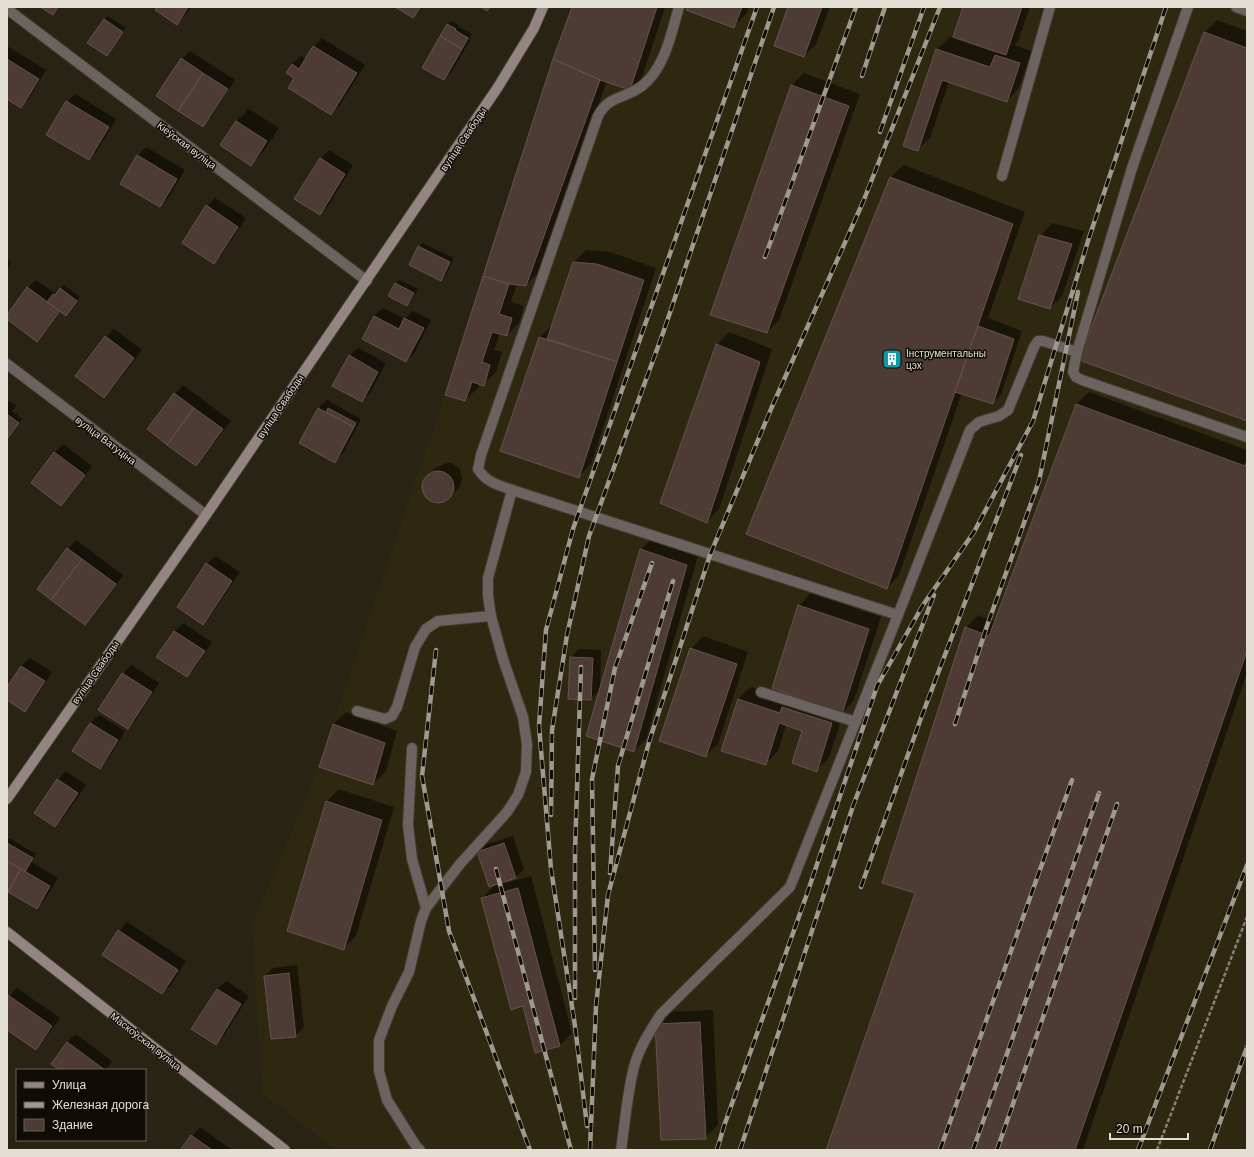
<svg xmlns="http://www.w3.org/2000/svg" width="1254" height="1157" font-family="Helvetica,sans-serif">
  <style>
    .built { fill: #2f2810 }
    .shadow { fill: #0007 }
    .building { fill: #4e3b36; stroke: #67524d }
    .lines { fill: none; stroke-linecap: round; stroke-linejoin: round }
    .lane-casing { stroke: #423d2d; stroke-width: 12 }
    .street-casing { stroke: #423d2d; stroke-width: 12 }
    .secondary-casing { stroke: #423d2d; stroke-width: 12 }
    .path { stroke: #878375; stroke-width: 2.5; stroke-dasharray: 4 2; stroke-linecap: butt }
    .lane { stroke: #6c6260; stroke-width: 10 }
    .street { stroke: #6c6260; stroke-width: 10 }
    .secondary { stroke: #958582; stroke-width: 10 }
    .rail-casing { stroke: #9f9a8e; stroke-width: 4.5 }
    .rail { stroke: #0f0c06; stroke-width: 3; stroke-dasharray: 9; stroke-linecap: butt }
    .labels { text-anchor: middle; stroke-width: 3; stroke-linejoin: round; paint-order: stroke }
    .street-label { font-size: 10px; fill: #e3dfd5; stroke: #0f0c06 }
    .poi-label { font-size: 10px; fill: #e3dfd5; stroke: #0f0c06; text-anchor: start }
  </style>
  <rect width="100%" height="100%" fill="#282312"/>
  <polygon class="built" points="572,7 1247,7 1247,1150 335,1150 262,1093 252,925 319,767 333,724 445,395 553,59"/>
  <g class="shadow">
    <polygon points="158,7 191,7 185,15 177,23"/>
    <polygon points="397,7 423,7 413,17"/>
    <polygon points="573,7 665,7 642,77 630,89 607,81 539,272 526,285 517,284 511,302 524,306 519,323 507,335 500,333 494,350 502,352 496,372 483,384 479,383 478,388 465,400"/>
    <polygon points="689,7 749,7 746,14 733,27"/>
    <polygon points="789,7 830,7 816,44 804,56"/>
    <polygon points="964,7 1030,7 1018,41 1014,45 1032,51 1019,88 1007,101 949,82 930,138 917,150 904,146 937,49 950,37 997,53 999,51"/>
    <polygon points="108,16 126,28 107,55 104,20"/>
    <polygon points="1217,20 1247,31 1247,420 1205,32"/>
    <polygon points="452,21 459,25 458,26 472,34 468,40 470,40 452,71 444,79 423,67 448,24"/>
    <polygon points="322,38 365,65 339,106 331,114 295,78 292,64 301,56 306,59 314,47"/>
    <polygon points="7,46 46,70 29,98 21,106 7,98"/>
    <polygon points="190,51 235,80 211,117 203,125 182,59"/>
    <polygon points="804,73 860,94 779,320 767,332 791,86"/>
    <polygon points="75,94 116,119 97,151 89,159 67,102"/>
    <polygon points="249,109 279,128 263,152 251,164 236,122"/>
    <polygon points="146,147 185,170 168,198 160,206 138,156"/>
    <polygon points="329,150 353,165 328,206 319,214 321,159"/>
    <polygon points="904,165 1025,212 988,318 1022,331 1001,395 992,403 962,393 899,575 887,588 748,533 891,177"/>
    <polygon points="215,198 246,218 222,254 214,263 207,206"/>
    <polygon points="1052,223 1084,231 1062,296 1050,308 1040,236"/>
    <polygon points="422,243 454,258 445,276 441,280 419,247"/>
    <polygon points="586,250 610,252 656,268 591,464 578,477 540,337 552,325 573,263"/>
    <polygon points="7,259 11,262 7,269"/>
    <polygon points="36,280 55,293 57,290 59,291 64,285 80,297 66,315 61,311 45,332 37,340 7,318 28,288"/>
    <polygon points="399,280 418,289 411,301 407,305 396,284"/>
    <polygon points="383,308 405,319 413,311 431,320 414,353 406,361 374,316"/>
    <polygon points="114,329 142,350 112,389 104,397 106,337"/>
    <polygon points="729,332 772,349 719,509 707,522 717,345"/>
    <polygon points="358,348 386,363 370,393 361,401 349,356"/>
    <polygon points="183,385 231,421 204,456 195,464 148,429 175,394"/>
    <polygon points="1089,392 1247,450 1247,673 1083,1150 827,1150 917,893 966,628 978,615 996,622 1076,404"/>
    <polygon points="7,400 16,406 12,411 22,419 7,438"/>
    <polygon points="327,400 361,419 343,453 334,461 318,408"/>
    <polygon points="63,444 92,466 70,496 61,504 32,482 55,452"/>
    <polygon points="447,463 451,463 460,469 462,479 459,488 450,497 441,502 436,502 427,498 424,494 423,484 428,475 437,467"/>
    <polygon points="653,537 699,552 646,739 634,751 641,550"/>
    <polygon points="76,540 123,575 93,615 85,624 38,589 68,549"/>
    <polygon points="215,556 240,572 211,615 203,623 207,564"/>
    <polygon points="811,593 881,617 854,700 844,711 829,758 816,770 804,730 786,725 778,751 765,764 738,699 751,687 790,700 795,696 799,606"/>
    <polygon points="183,623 212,642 195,668 187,676 158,657 175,631"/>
    <polygon points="703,636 748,652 718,744 705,756 691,649"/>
    <polygon points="579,649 601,650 600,690 591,699 571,657"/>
    <polygon points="30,658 52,672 33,702 25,711 7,699 7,689 21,666"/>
    <polygon points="131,665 159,683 136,720 128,728 123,674"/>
    <polygon points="346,712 397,731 386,771 373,784 333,724"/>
    <polygon points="99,715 125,731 108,759 100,768 74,751 91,723"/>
    <polygon points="66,771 86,785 63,818 55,826 36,813 58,780"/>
    <polygon points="339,789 394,807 356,936 344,948 327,801"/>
    <polygon points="513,836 524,869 515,878 504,881 505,883 531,876 572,1033 560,1045 524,1005 482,898 496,884 479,852 487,844"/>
    <polygon points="9,838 36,854 31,862 58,878 45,899 37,908 7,890 7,840"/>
    <polygon points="127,922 186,961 171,985 162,993 119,931"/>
    <polygon points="297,965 304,1027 295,1036 265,976 273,968"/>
    <polygon points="226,981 249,996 224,1035 216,1043 192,1029 217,989"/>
    <polygon points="17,988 60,1018 44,1040 36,1048 7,1028 7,999"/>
    <polygon points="713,1010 718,1125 705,1138 656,1024 669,1012"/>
    <polygon points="76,1034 112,1061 106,1070 61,1070 67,1043"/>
    <polygon points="200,1127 232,1150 182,1150 192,1136"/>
  </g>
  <g class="building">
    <polygon points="40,7 58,7 53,15"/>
    <polygon points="157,7 188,7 177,25 155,10"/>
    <polygon points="395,7 421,7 413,18"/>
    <polygon points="481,7 490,7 487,11"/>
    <polygon points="572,7 657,7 630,90 600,80 553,59"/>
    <polygon points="688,7 742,7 734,28 686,10"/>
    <polygon points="788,7 822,7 804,57 774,46"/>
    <polygon points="963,7 1022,7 1006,55 953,37"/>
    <polygon points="104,19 123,32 107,56 87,43"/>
    <polygon points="447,24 456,29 455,30 468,38 462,49 440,36"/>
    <polygon points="1204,32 1247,48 1247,421 1079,360"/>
    <polygon points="440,36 462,49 444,80 422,68"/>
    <polygon points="313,46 357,73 331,115 288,88 294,78 286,73 292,64 299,69"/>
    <polygon points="936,49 990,67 995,55 1020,63 1007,102 942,80 918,151 903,146"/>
    <polygon points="181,58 203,73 178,111 156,96"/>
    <polygon points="7,59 39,79 21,108 7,99"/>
    <polygon points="553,59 600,80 526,286 509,284 483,276"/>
    <polygon points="203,73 228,89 203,127 178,111"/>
    <polygon points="791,85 849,106 767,333 710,315"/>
    <polygon points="66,101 109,127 89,160 46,135"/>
    <polygon points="236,121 267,141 251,166 220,145"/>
    <polygon points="137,155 177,179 160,207 120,184"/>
    <polygon points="320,158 345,174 320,215 294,199"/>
    <polygon points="890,177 1013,224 887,589 746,534"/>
    <polygon points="206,205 238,227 214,264 182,243"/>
    <polygon points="1039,235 1072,244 1050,309 1018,299"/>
    <polygon points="418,246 450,262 441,281 409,265"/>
    <polygon points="573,262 597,264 644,280 617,362 547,339"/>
    <polygon points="483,276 509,284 499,314 512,318 507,336 492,332 482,362 490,365 484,386 472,382 465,401 445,395"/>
    <polygon points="395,283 414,293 407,306 388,296"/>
    <polygon points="27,287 60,311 37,342 7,319 7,315"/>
    <polygon points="60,288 77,301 66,316 47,302 53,294 55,295"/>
    <polygon points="374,316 399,329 404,318 424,328 406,362 362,339"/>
    <polygon points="978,326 1014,339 993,404 955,392"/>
    <polygon points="105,336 134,358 104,398 75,376"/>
    <polygon points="539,337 617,362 579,478 500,451"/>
    <polygon points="716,344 760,362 707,523 660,503"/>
    <polygon points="349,355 378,372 362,402 332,386"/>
    <polygon points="174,393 194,408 167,445 147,429"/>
    <polygon points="1076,404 1245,466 1247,461 1247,651 1075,1150 826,1150 915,893 882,883 965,627 989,636"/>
    <polygon points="194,408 223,429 196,466 167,445"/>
    <polygon points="318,408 354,427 335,463 299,443"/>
    <polygon points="328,408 356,423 354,427 326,412"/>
    <polygon points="8,415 19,423 7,439 7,416"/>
    <polygon points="54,452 85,475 61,506 31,483"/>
    <circle cx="438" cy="487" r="16"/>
    <polygon points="67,548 82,559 51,600 37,589"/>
    <polygon points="640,549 687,565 634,752 586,736"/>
    <polygon points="82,559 116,584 85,625 51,600"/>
    <polygon points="206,563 232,581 203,625 177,607"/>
    <polygon points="798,605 869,629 842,714 772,688"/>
    <polygon points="174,631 205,651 187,677 156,657"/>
    <polygon points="690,648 737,664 706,757 659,741"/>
    <polygon points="570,657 593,658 591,700 568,699"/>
    <polygon points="21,666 45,681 25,712 7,700 7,687"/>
    <polygon points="122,673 152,692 128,729 98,710"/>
    <polygon points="738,699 780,713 782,707 832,723 817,772 792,763 802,731 779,723 766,765 721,751"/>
    <polygon points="90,723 118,740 100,769 72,751"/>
    <polygon points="333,724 385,743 373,785 319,767"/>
    <polygon points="57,779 78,793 55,827 34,813"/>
    <polygon points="326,801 382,820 344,950 287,931"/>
    <polygon points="7,843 33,858 25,872 7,861"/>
    <polygon points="504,843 516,878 489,887 477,852"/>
    <polygon points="7,861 21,869 8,892 7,891"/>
    <polygon points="21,869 50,886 37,909 8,892"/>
    <polygon points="518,888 560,1046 535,1053 523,1006 511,1010 481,898"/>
    <polygon points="118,930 178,970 162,994 102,955"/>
    <polygon points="289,973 296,1037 271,1039 264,976"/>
    <polygon points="217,989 241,1004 216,1045 191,1029"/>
    <polygon points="8,995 52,1026 36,1050 7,1030 7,997"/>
    <polygon points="700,1022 706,1139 661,1140 655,1024"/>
    <polygon points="67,1042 105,1070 60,1070 51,1064"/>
    <polygon points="191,1135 212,1150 180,1150"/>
  </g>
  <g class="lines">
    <g class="lane-casing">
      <g id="lane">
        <polyline points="1236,7 1247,11"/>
        <polyline points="1002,176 1050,7"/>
        <polyline points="1077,352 1132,168 1188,7"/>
        <path d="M512,490C498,485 486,482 478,469L481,455L598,116C609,95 625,99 642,86C665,68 671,34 679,7"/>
        <polyline points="761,692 856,722"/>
        <polyline points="357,711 385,719 392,716 397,707 415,647 426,629 438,621 491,616"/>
        <polyline points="412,748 408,825 412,859 426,908"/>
        <polyline points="420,1150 416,1146 387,1100 379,1071 379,1040 392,1006 409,972 421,921 426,908 460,864 507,812 518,795 526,772 527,744 523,717 503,659 491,616 488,596 488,578 512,490 898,615 970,430 979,422 999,416 1008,410 1034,347 1038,341 1043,341 1077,352 1073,372 1076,377 1082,380 1247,437"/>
        <path d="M621,1150C625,1123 627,1094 634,1067C639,1048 650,1031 661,1014L790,887L898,615"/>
      </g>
    </g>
    <g class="street-casing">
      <g id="street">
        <polyline points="7,9 367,281"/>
        <polyline points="7,364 206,515"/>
      </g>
    </g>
    <g class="secondary-casing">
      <g id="secondary">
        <polyline points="7,799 206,515 498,87 534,28 543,7"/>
        <polyline points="7,932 285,1150"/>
      </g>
    </g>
    <polyline class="path" points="1157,1150 1247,917"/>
    <use href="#lane" class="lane"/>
    <use href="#street" class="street"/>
    <use href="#secondary" class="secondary"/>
    <g class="rail-casing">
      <g id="rail">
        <polyline points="862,76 885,7"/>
        <polyline points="880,132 924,7"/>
        <polyline points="765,257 856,7"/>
        <polyline points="436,650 422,776 449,931 530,1150"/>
        <polyline points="955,724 987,626 1039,481 1078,292"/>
        <polyline points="551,815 552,730 567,635 589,536 663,333 774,7"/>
        <polyline points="496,869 571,1150"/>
        <polyline points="610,873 618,766 673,581"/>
        <polyline points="861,887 921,718 1021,455"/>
        <polyline points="595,970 592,779 615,668 652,563"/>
        <polyline points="575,998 575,851 581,667"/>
        <polyline points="587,1126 575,1026 551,869 539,726 546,630 573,529 757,7"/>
        <polyline points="590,1150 596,1006 608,895 649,742 710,555 771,409 863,202 940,7"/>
        <polyline points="717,1150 724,1126 807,894 877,686 923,605 974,532 1033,421 1088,241 1166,7"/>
        <polyline points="740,1150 853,806 934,595"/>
        <polyline points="940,1150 1072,780"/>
        <polyline points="973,1150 1099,793"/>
        <polyline points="997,1150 1117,804"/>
        <polyline points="1138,1150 1247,865"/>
        <polyline points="1210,1150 1247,1047"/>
      </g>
    </g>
    <use href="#rail" class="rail"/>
  </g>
  <defs>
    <g id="building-square" transform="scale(1)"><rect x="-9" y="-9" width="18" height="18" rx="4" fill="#0f9aa8" stroke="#0f0c06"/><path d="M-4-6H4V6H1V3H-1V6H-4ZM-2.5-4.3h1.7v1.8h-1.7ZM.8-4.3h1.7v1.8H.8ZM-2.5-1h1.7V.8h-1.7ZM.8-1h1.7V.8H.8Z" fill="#fff"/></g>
  </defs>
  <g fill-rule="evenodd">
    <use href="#building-square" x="892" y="359"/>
  </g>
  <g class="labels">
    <g class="street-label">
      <text transform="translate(463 139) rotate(-56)" y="4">вуліца Свабоды</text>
      <text transform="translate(187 145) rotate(37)" y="4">Кіеўская вуліца</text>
      <text transform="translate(280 406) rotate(-56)" y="4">вуліца Свабоды</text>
      <text transform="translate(106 440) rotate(37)" y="4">вуліца Ватуціна</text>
      <text transform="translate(95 672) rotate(-55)" y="4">вуліца Свабоды</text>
      <text transform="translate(146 1041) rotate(38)" y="4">Маскоўская вуліца</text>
    </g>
    <g class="poi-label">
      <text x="906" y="357">Інструментальны<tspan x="906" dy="12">цэх</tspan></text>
    </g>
  </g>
  <rect width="1254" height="1157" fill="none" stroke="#e3dfd5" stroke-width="16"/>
  <rect x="16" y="1069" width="130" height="72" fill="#0f0c06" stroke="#646059"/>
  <rect x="24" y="1082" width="20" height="6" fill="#958582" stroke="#646059"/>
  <text x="52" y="1089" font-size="12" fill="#e3dfd5">Улица</text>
  <rect x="24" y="1102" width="20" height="6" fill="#9f9a8e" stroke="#646059"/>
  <text x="52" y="1109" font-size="12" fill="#e3dfd5">Железная дорога</text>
  <rect x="24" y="1119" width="20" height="12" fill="#4e3b36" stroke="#646059"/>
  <text x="52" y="1129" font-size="12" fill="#e3dfd5">Здание</text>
  <path d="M1110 1133v6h78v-6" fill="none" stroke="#e3dfd5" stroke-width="2"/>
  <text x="1116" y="1133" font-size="12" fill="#e3dfd5" stroke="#0f0c06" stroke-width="3" paint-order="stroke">20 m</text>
</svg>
